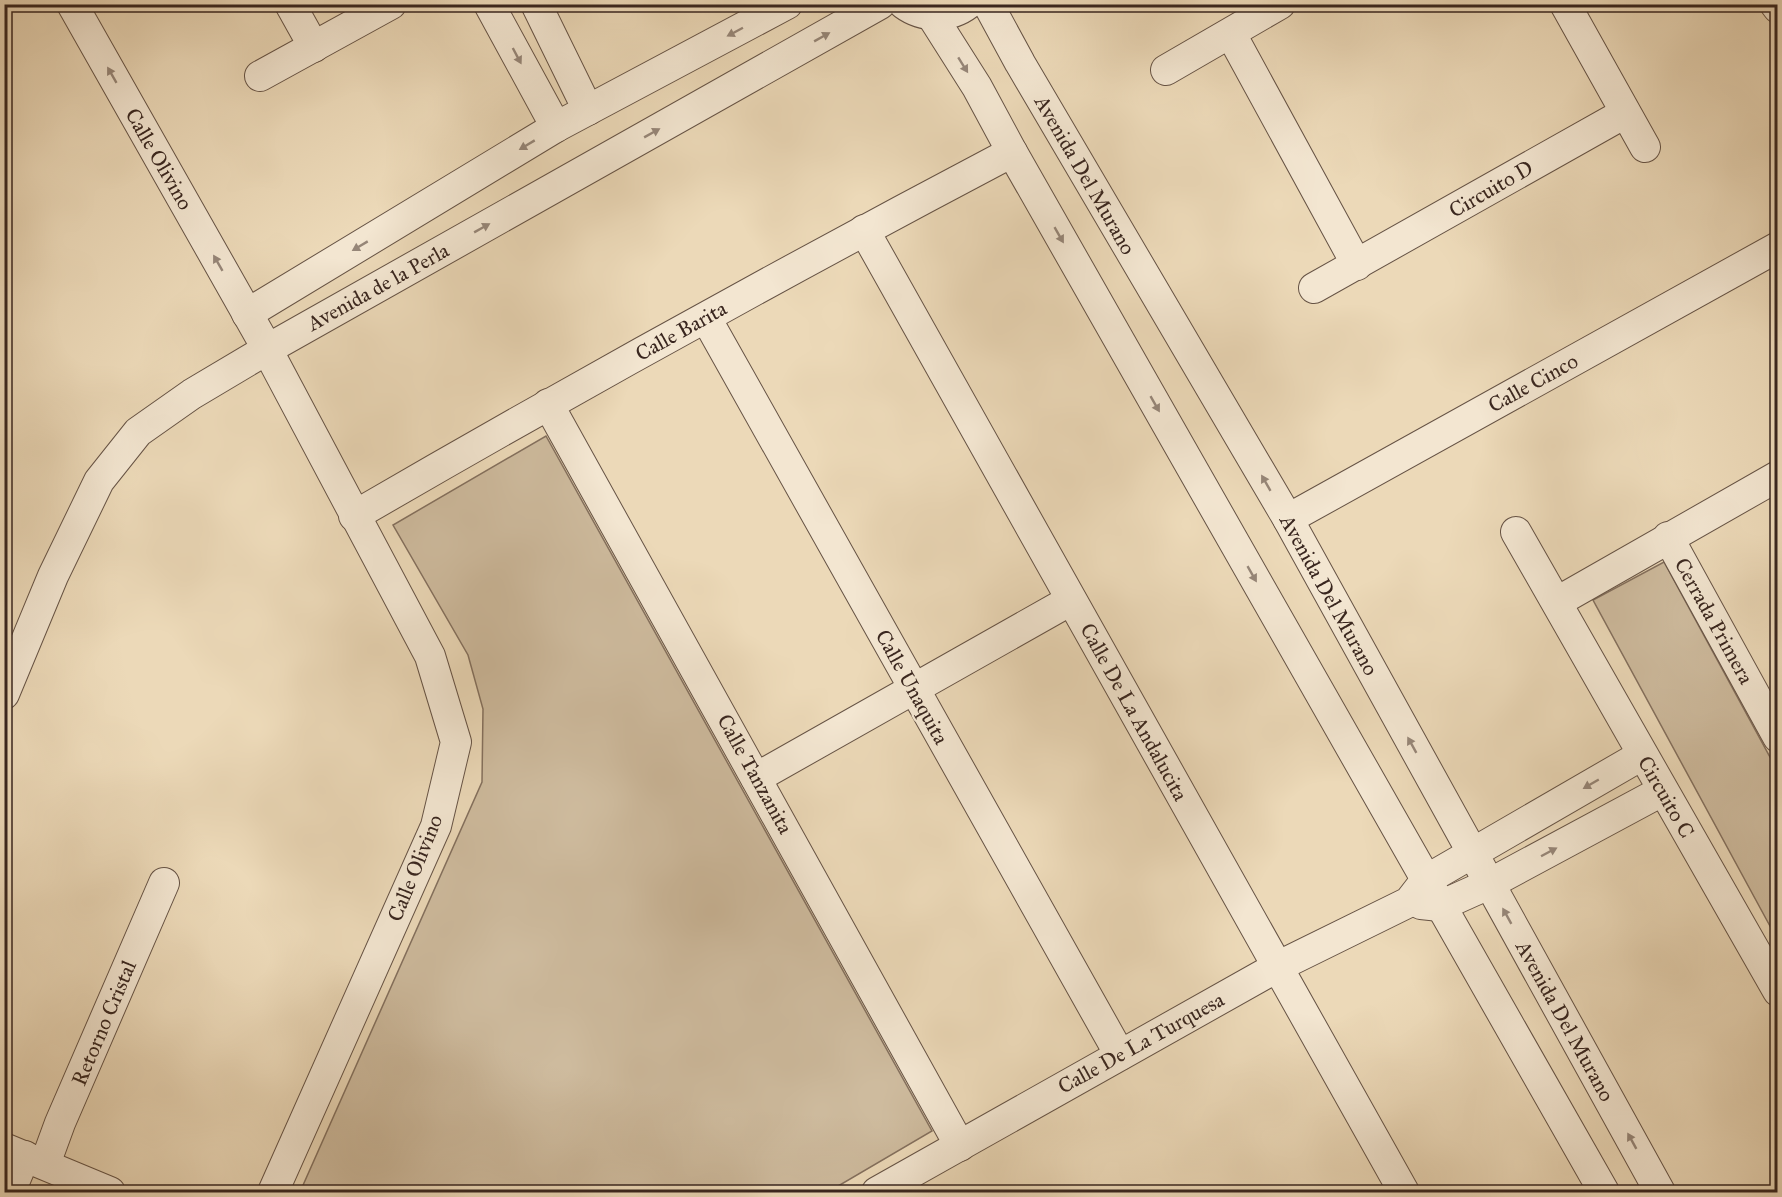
<svg xmlns="http://www.w3.org/2000/svg" width="1782" height="1197" font-family="'IM FELL Great Primer',serif">
  <style>
    .green { fill: #cebb9e; stroke: #84705e; stroke-width: 1.5 }
    .lines { fill: none; stroke-linecap: round; stroke-linejoin: round }
    .minor-casing { stroke: #665345; stroke-width: 32 }
    .minor { stroke: #f3e6d1; stroke-width: 30 }
    .oneway { fill: #968678 }
    .labels { text-anchor: middle; stroke-width: 4.5; stroke-linejoin: round; paint-order: stroke }
    .street-label { font-size: 21px; fill: #39261f; stroke: #f3e6d1 }
  </style>
  <rect width="100%" height="100%" fill="#ecd9b8"/>
  <filter id="stains"><feTurbulence type="fractalNoise" baseFrequency=".00333" numOctaves="4"/><feColorMatrix values="0 0 0 0 .2 0 0 0 0 .09 0 0 0 0 .02 0 0 0 .5 -.17"/></filter>
  <radialGradient id="worn" r=".72"><stop offset=".6" stop-color="#630" stop-opacity="0"/><stop offset="1" stop-color="#630" stop-opacity=".3"/></radialGradient>
  <g class="green">
    <polygon points="546,436 932,1131 828,1192 300,1192 482,782 483,709 468,655 393,525"/>
    <polygon points="1664,562 1777,770 1777,939 1593,600"/>
  </g>
  <g class="lines">
    <g class="minor-casing">
      <g id="minor">
        <polyline points="72,4 260,336 430,656 456,742 436,826 273,1192"/>
        <polyline points="290,4 314,47"/>
        <polyline points="489,4 556,127"/>
        <polyline points="536,4 588,110"/>
        <path d="M904,4C923,18 950,18 968,4"/>
        <polyline points="988,4 1020,63 1288,519 1660,1192"/>
        <polyline points="1565,4 1645,147"/>
        <polyline points="1775,4 1778,8"/>
        <polyline points="932,16 977,87 1012,152 1604,1192"/>
        <polyline points="1231,34 1357,265"/>
        <polyline points="1166,70 1280,4"/>
        <polyline points="260,76 391,4"/>
        <polyline points="864,230 1404,1192"/>
        <polyline points="1314,288 1625,113"/>
        <polyline points="247,314 556,127 787,4"/>
        <polyline points="706,318 1120,1055"/>
        <polyline points="548,404 960,1146"/>
        <path d="M354,516C571,390 790,269 1012,152"/>
        <polyline points="1288,519 1778,247"/>
        <polyline points="1516,532 1778,991"/>
        <polyline points="1668,537 1778,737"/>
        <polyline points="1557,602 1778,476"/>
        <polyline points="4,694 53,576 99,481 138,432 192,394 266,350 880,4"/>
        <polyline points="756,778 1071,600"/>
        <polyline points="1421,904 1440,906 1489,884 1662,791"/>
        <polyline points="4,1148 110,1192"/>
        <polyline points="45,1164 60,1123 164,883"/>
        <polyline points="10,1192 25,1156"/>
        <polyline points="877,1192 1277,967 1409,902 1426,880 1642,755"/>
      </g>
    </g>
    <use href="#minor" class="minor"/>
  </g>
  <defs><path id="oneway-solid" d="M-6-.8H1V-3.2L6.5 0L1 3.2V.8H-6Z" transform="scale(1.5)"/></defs>
  <g class="oneway">
    <use href="#oneway-solid" transform="translate(735 32) rotate(152)"/>
    <use href="#oneway-solid" transform="translate(822 37) rotate(-29)"/>
    <use href="#oneway-solid" transform="translate(517 56) rotate(62)"/>
    <use href="#oneway-solid" transform="translate(963 65) rotate(58)"/>
    <use href="#oneway-solid" transform="translate(112 75) rotate(-120)"/>
    <use href="#oneway-solid" transform="translate(652 133) rotate(-29)"/>
    <use href="#oneway-solid" transform="translate(527 145) rotate(149)"/>
    <use href="#oneway-solid" transform="translate(482 228) rotate(-29)"/>
    <use href="#oneway-solid" transform="translate(1059 235) rotate(60)"/>
    <use href="#oneway-solid" transform="translate(360 246) rotate(149)"/>
    <use href="#oneway-solid" transform="translate(218 263) rotate(-120)"/>
    <use href="#oneway-solid" transform="translate(1155 404) rotate(60)"/>
    <use href="#oneway-solid" transform="translate(1266 483) rotate(-120)"/>
    <use href="#oneway-solid" transform="translate(1252 574) rotate(60)"/>
    <use href="#oneway-solid" transform="translate(1412 745) rotate(-119)"/>
    <use href="#oneway-solid" transform="translate(1591 784) rotate(150)"/>
    <use href="#oneway-solid" transform="translate(1549 852) rotate(-28)"/>
    <use href="#oneway-solid" transform="translate(1507 916) rotate(-119)"/>
    <use href="#oneway-solid" transform="translate(1632 1141) rotate(-119)"/>
  </g>
  <g class="labels">
    <g class="street-label">
      <text transform="translate(159 159) rotate(60)" y="7">Calle Olivino</text>
      <text transform="translate(1085 175) rotate(60)" y="7">Avenida Del Murano</text>
      <text transform="translate(1491 189) rotate(-30)" y="7">Circuito D</text>
      <text transform="translate(378 287) rotate(-29)" y="7">Avenida de la Perla</text>
      <text transform="translate(681 331) rotate(-29)" y="7">Calle Barita</text>
      <text transform="translate(1533 383) rotate(-29)" y="7">Calle Cinco</text>
      <text transform="translate(1329 595) rotate(61)" y="7">Avenida Del Murano</text>
      <text transform="translate(1714 621) rotate(61)" y="7">Cerrada Primera</text>
      <text transform="translate(912 687) rotate(61)" y="7">Calle Unaquita</text>
      <text transform="translate(1134 712) rotate(61)" y="7">Calle De La Andalucita</text>
      <text transform="translate(755 774) rotate(61)" y="7">Calle Tanzanita</text>
      <text transform="translate(1666 797) rotate(60)" y="7">Circuito C</text>
      <text transform="translate(415 868) rotate(-68)" y="7">Calle Olivino</text>
      <text transform="translate(1565 1021) rotate(61)" y="7">Avenida Del Murano</text>
      <text transform="translate(104 1023) rotate(-67)" y="7">Retorno Cristal</text>
      <text transform="translate(1141 1043) rotate(-29)" y="7">Calle De La Turquesa</text>
    </g>
  </g>
  <rect width="1782" height="1197" fill="none" stroke="#ecd9b8" stroke-width="24"/>
  <rect x="6" y="6" width="1770" height="1185" fill="none" stroke="#39261f" stroke-width="3"/>
  <rect x="12" y="12" width="1758" height="1173" fill="none" stroke="#39261f" stroke-width="1.5"/>
  <rect width="100%" height="100%" filter="url(#stains)"/>
  <rect width="100%" height="100%" fill="url(#worn)"/>
</svg>
